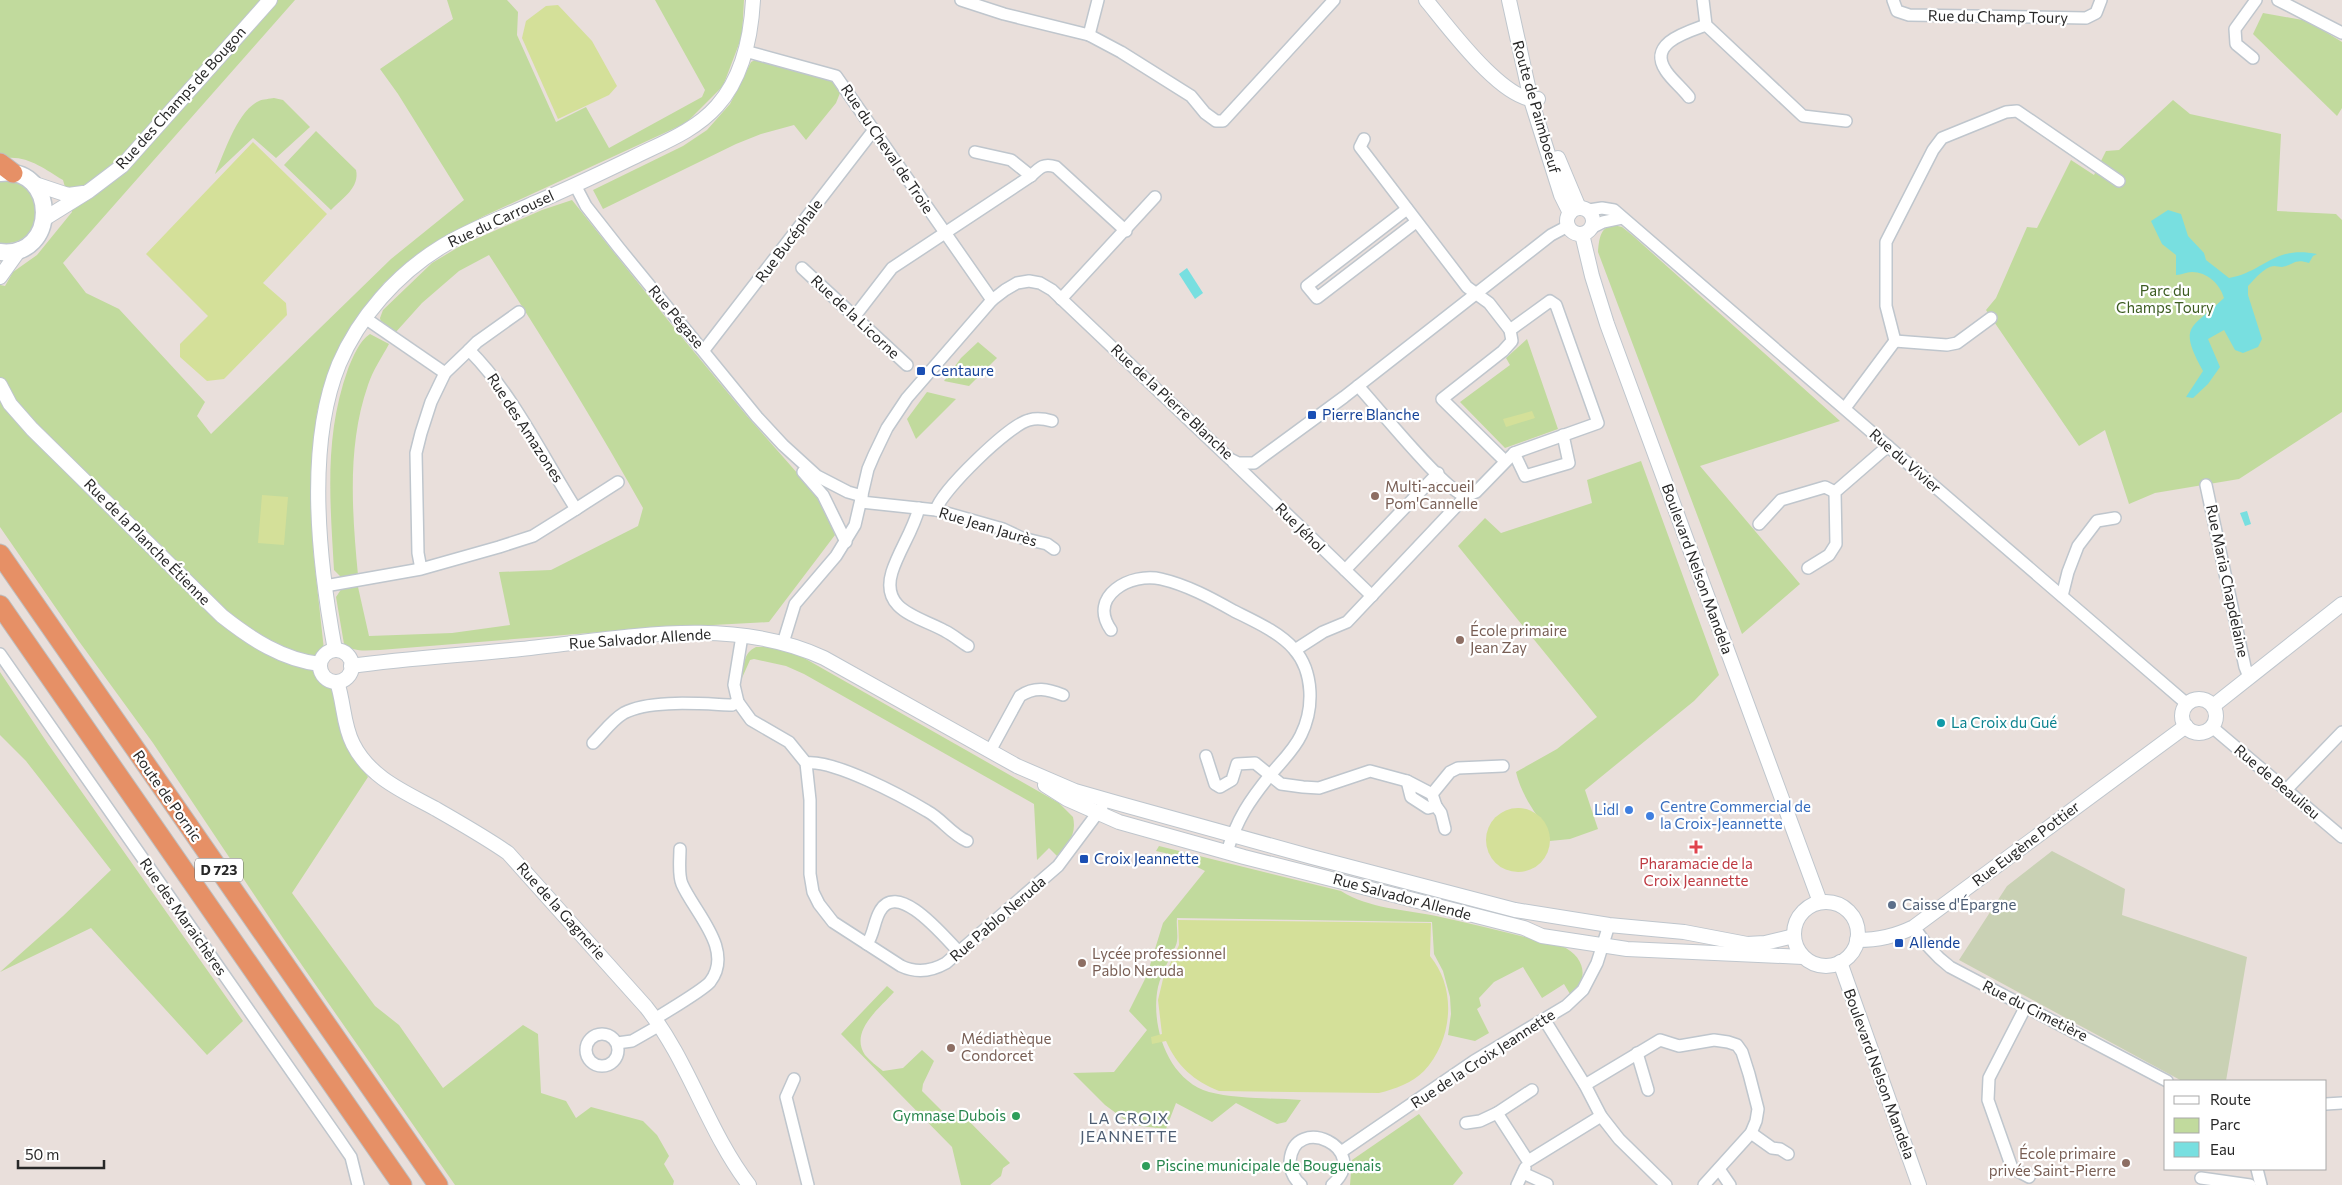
<svg xmlns="http://www.w3.org/2000/svg" width="2342" height="1185" font-family="Commissioner,sans-serif">
  <style>
    .green { fill: #c1da9d }
    .cemetery { fill: #c9d1b4 }
    .pitch { fill: #d4e099 }
    .water { fill: #78dfe0 }
    .lines { fill: none; stroke-linecap: round; stroke-linejoin: round }
    .minor-casing { stroke: #bfc6cd; stroke-width: 14 }
    .tertiary-casing { stroke: #bfc6cd; stroke-width: 16 }
    .secondary-casing { stroke: #bfc6cd; stroke-width: 19 }
    .trunk-casing { stroke: #bebebe; stroke-width: 21 }
    .minor { stroke: #fff; stroke-width: 11 }
    .tertiary { stroke: #fff; stroke-width: 14 }
    .secondary { stroke: #fff; stroke-width: 16 }
    .trunk { stroke: #e69066; stroke-width: 19 }
    .transit-dot { fill: #1a4fb4; stroke: #fff; stroke-width: 2 }
    .education-dot { fill: #8d6e63; stroke: #fff; stroke-width: 2 }
    .culture-dot { fill: #0f9aa8; stroke: #fff; stroke-width: 2 }
    .shop-dot { fill: #3f7fe0; stroke: #fff; stroke-width: 2 }
    .health-dot { fill: #e0444e; stroke: #fff; stroke-width: 2 }
    .service-dot { fill: #5c6f8a; stroke: #fff; stroke-width: 2 }
    .leisure-dot { fill: #2e9e5b; stroke: #fff; stroke-width: 2 }
    .labels { text-anchor: middle; stroke-width: 4.5; stroke-linejoin: round; paint-order: stroke }
    .shield { fill: #fff; stroke: #686868; stroke-width: 1 }
    .shield-label { font-size: 14px; font-weight: bold; fill: #282828 }
    .street-label { font-size: 15px; fill: #282828; stroke: #fff }
    .park-label { font-size: 15px; fill: #3c5c21; stroke: #fff }
    .transit-label { font-size: 15px; fill: #164399; stroke: #fff; text-anchor: start }
    .education-label { font-size: 15px; fill: #785e54; stroke: #fff; text-anchor: start }
    .culture-label { font-size: 15px; fill: #0d838f; stroke: #fff; text-anchor: start }
    .shop-label { font-size: 15px; fill: #366cbe; stroke: #fff; text-anchor: start }
    .health-label { font-size: 15px; fill: #be3a42; stroke: #fff }
    .service-label { font-size: 15px; fill: #4e5e75; stroke: #fff; text-anchor: start }
    .leisure-label { font-size: 15px; fill: #27864d; stroke: #fff; text-anchor: end }
    .neighbourhood-label { font-size: 16px; letter-spacing: 1px; fill: #4e5e73; stroke: #fff }
  </style>
  <rect width="100%" height="100%" fill="#e9dfdb"/>
  <g class="green">
    <path d="M0,0H295L63,263L86,293L119,309L205,402L197,416L211,434L391,259L464,200L398,94L380,69L453,19L447,0H507L518,12L517,35L556,122L586,107L609,148L702,97L705,90L655,0H744L742,36L723,86L686,123L482,217L422,253L384,283L346,336L326,379L317,412L312,468L313,549L324,650L333,691L348,749L368,777L292,893L375,1006L399,1025L443,1088L523,1025L538,1034L541,1093L566,1101L576,1118L591,1107L643,1121L657,1135L669,1156L664,1164L674,1181L673,1185H455L283,938L153,743L78,640L0,527V285L5,286L13,272L37,255L72,212L63,180C43,168 25,153 0,159Z"/>
    <polygon points="2263,13 2308,21 2342,42 2342,108 2337,116 2253,34"/>
    <polygon points="757,59 834,82 840,93 836,103 806,140 794,125 761,134 736,144 603,209 593,190 683,146 707,130 730,104 751,62"/>
    <path d="M274,98L283,100L310,127L276,158L253,138L215,174C224,154 237,111 259,101C263,99 270,99 274,98Z"/>
    <polygon points="2173,100 2190,114 2281,134 2277,211 2336,214 2342,220 2342,412 2239,479 2155,493 2129,504 2105,430 2079,446 1986,310 1996,298 2027,227 2037,228 2071,160 2094,175 2106,151 2119,150"/>
    <path d="M316,131L356,170C360,187 343,198 331,210L284,165Z"/>
    <path d="M0,181H17L33,192L39,220C28,236 20,245 0,243Z"/>
    <path d="M572,200L671,324L747,416L820,499L835,535L769,622L639,629L380,650C368,650 354,653 344,644L336,597L342,588L358,587L369,636L452,633L510,625L499,572L551,570L638,526L643,508C595,422 543,338 489,255L459,271L422,303L395,333L381,323L380,318L383,310L432,263L462,245L542,210Z"/>
    <path d="M1613,225L1622,227L1632,235L1840,421L1700,466L1800,584L1742,634L1598,252C1599,240 1600,227 1613,225Z"/>
    <path d="M370,334L389,344C382,357 373,370 368,385C347,445 352,512 358,575L341,577L334,570C330,500 324,436 348,369C353,357 359,341 370,334Z"/>
    <polygon points="1527,339 1558,429 1505,448 1460,402 1510,365 1506,358"/>
    <polygon points="978,342 997,358 969,386 944,381 961,358"/>
    <polygon points="927,392 956,399 916,439 907,419"/>
    <path d="M1641,461L1719,675L1694,701L1585,790L1598,829L1570,839L1550,841C1546,818 1542,825 1532,808C1525,797 1519,785 1516,772L1557,749L1597,717L1458,546L1485,518L1501,533L1592,503L1587,480Z"/>
    <path d="M756,647H773L797,654L1059,803L1073,817C1077,835 1068,843 1057,856L1049,848L1037,860L1034,804L804,674L786,666L754,659L750,660L742,678C744,665 743,653 756,647Z"/>
    <polygon points="0,672 48,744 243,1021 207,1055 91,928 0,972 63,916 111,870 26,761 0,735"/>
    <path d="M1159,846L1341,891C1370,909 1403,909 1436,916C1478,925 1520,936 1562,946C1584,956 1591,979 1570,994L1564,984L1542,998L1523,967L1494,982L1479,998L1481,1006L1477,1009L1489,1033L1475,1041L1448,1035L1451,1014L1450,997L1443,971L1434,954L1432,922L1177,918C1176,926 1179,938 1176,945C1170,959 1162,971 1158,987C1150,1026 1168,1080 1209,1092C1235,1099 1274,1098 1301,1100L1286,1122L1277,1124L1236,1103L1212,1122L1176,1103L1166,1129L1132,1125L1105,1105L1073,1073L1114,1072L1147,1030L1129,1011L1147,975L1163,923L1205,871L1174,855L1156,851Z"/>
    <path d="M887,986L894,992C880,1008 849,1031 865,1055C870,1061 877,1066 883,1071L903,1068L922,1050L934,1061L923,1084L922,1091L943,1112L963,1115L1010,1163L1003,1168L1001,1176L990,1185H961L952,1147L841,1034Z"/>
    <polygon points="1419,1114 1463,1173 1453,1185 1350,1185 1352,1160"/>
  </g>
  <polygon class="cemetery" points="2052,851 2125,889 2122,915 2247,957 2226,1081 2182,1081 1959,960 2007,886"/>
  <g class="pitch">
    <polygon points="558,5 592,41 617,86 609,95 558,119 522,38 526,21 546,6"/>
    <polygon points="253,142 327,214 263,283 286,303 287,315 224,379 207,381 180,357 180,344 208,316 146,254"/>
    <polygon points="1532,411 1535,418 1506,427 1503,419"/>
    <polygon points="262,495 288,497 284,545 258,543"/>
    <circle cx="1518" cy="840" r="32"/>
    <path d="M1178,920L1431,923L1430,956C1457,988 1453,1040 1424,1071C1412,1083 1395,1089 1379,1093L1219,1091C1194,1081 1177,1066 1166,1041L1152,1044L1151,1037L1162,1034L1158,1000L1163,979L1179,945Z"/>
  </g>
  <g class="water">
    <path d="M2168,210L2181,214L2188,236L2204,253L2206,260L2229,278C2264,272 2274,245 2317,254L2313,256L2309,263C2294,258 2294,265 2282,267C2279,267 2277,266 2274,266C2264,267 2255,279 2248,286V295L2262,339L2258,347L2243,353L2235,350L2224,330L2208,339L2220,367L2208,384L2193,398L2186,397L2203,371C2177,324 2192,329 2224,298C2220,284 2207,272 2192,272C2186,272 2182,275 2176,275V255L2162,244L2151,221Z"/>
    <polygon points="1187,268 1203,293 1195,299 1179,274"/>
    <polygon points="2247,511 2251,524 2245,526 2240,513"/>
  </g>
  <g class="lines">
    <g class="minor-casing">
      <g id="minor">
        <polyline points="961,0 1004,14 1089,35 1121,52 1191,96 1205,113 1216,121 1223,121 1334,0"/>
        <polyline points="1703,0 1706,25 1803,116 1846,121"/>
        <polyline points="1893,0 1897,11 1909,15 2086,18 2096,13 2101,0"/>
        <polyline points="2278,0 2342,33"/>
        <polyline points="1089,35 1098,0"/>
        <polyline points="745,51 836,76 992,300"/>
        <polyline points="2253,58 2236,44 2235,29 2256,0"/>
        <path d="M1689,97C1682,88 1672,80 1666,71C1647,43 1687,32 1706,25"/>
        <polyline points="1364,139 1360,147 1467,287 1489,303 1510,330 1550,301 1556,305 1598,423 1514,453 1476,492 1466,496"/>
        <polyline points="975,152 1011,160 1031,176"/>
        <polyline points="575,185 586,206 619,248 757,417 783,445 817,476 848,492 862,496"/>
        <polyline points="1407,209 1307,286 1317,298 1416,222"/>
        <polyline points="1589,210 1602,208 1614,210 2187,704"/>
        <polyline points="1593,227 1603,222 1622,218"/>
        <polyline points="802,268 907,365"/>
        <polyline points="1061,299 1155,197"/>
        <path d="M855,316L892,268L1031,176C1040,167 1044,163 1056,167L1126,231"/>
        <polyline points="365,318 445,373"/>
        <polyline points="1895,341 1886,306 1886,242 1933,150 1942,138 2006,112 2017,111 2119,181"/>
        <polyline points="1895,341 1947,345 1957,343 1991,318"/>
        <polyline points="469,350 477,342 519,312"/>
        <polyline points="704,350 873,131"/>
        <path d="M1358,386C1376,405 1446,493 1466,496"/>
        <polyline points="1845,408 1895,341"/>
        <polyline points="1514,453 1525,476 1569,463 1563,435"/>
        <polyline points="1505,461 1442,399 1503,351 1512,341 1510,330"/>
        <polyline points="1233,462 1372,596"/>
        <polyline points="803,472 823,495 846,542"/>
        <polyline points="2206,485 2245,667 2249,677"/>
        <polyline points="861,502 936,510 1003,529 1022,538 1047,544 1054,549"/>
        <path d="M919,508C913,531 899,550 892,572C880,611 920,617 945,631C953,635 960,641 968,646"/>
        <polyline points="576,509 618,482"/>
        <path d="M936,510C941,491 1009,425 1029,420C1036,418 1045,419 1052,421"/>
        <polyline points="1759,524 1781,500 1825,487 1835,492"/>
        <polyline points="1808,568 1829,555 1836,544 1835,492 1888,446"/>
        <polyline points="1345,570 1438,473"/>
        <path d="M325,586L421,569L499,547L533,536L576,509C542,456 514,395 469,350L445,373L431,402L421,433L416,453L418,553L421,569"/>
        <polyline points="2062,596 2068,572 2078,546 2097,521 2115,518"/>
        <path d="M1111,630C1087,596 1131,572 1161,579C1187,585 1211,598 1234,611C1254,621 1279,632 1294,649C1314,672 1314,709 1301,735C1294,750 1281,762 1271,774C1249,801 1237,819 1227,852"/>
        <path d="M742,636L734,685L738,702L751,720L789,742L806,763L810,800V874L813,892L819,904L833,922L901,966C916,973 932,971 946,963L1058,866L1102,807"/>
        <polyline points="783,643 795,604 836,556 855,525 868,469 874,455 887,428 907,398 992,300 1005,290 1017,283 1029,281 1040,283 1052,290 1230,459 1238,463 1254,463 1344,397 1551,235 1568,226"/>
        <polyline points="1295,650 1323,632 1347,622 1466,496"/>
        <polyline points="0,654 338,1138 351,1157 358,1185"/>
        <polyline points="2212,727 2342,837"/>
        <path d="M593,743C603,733 612,720 624,713C650,699 703,704 732,705L738,702"/>
        <path d="M990,751L1020,696C1035,686 1048,689 1063,695"/>
        <polyline points="1206,756 1215,784 1220,787 1232,780 1237,764 1255,763 1281,784 1303,787 1319,788 1370,771 1407,781"/>
        <path d="M806,763C833,759 902,796 927,811C942,819 951,834 967,841"/>
        <polygon points="1407,781 1432,794 1436,806 1428,808 1411,797"/>
        <polyline points="2287,789 2342,732"/>
        <polyline points="1432,794 1450,772 1458,768 1503,766"/>
        <polyline points="1436,806 1441,813 1445,829"/>
        <path d="M1914,927C1925,943 1934,955 1950,967L2167,1081"/>
        <path d="M867,944C874,934 874,921 880,911C898,879 946,939 959,952"/>
        <polyline points="2025,1008 1989,1078 1988,1100 2012,1168 2029,1177"/>
        <path d="M655,1019C667,1011 702,991 710,982C735,950 694,912 682,884C678,875 680,859 680,849"/>
        <polyline points="1544,1019 1585,1085 1601,1116 1619,1139 1666,1185"/>
        <circle cx="602" cy="1050" r="16"/>
        <polyline points="617,1043 632,1041 660,1025"/>
        <polyline points="1637,1053 1648,1090"/>
        <polyline points="794,1079 786,1097 808,1185"/>
        <polyline points="1585,1085 1660,1040 1679,1046 1714,1040 1728,1042 1737,1045 1742,1052 1749,1074 1758,1109 1756,1121 1751,1133 1704,1185"/>
        <polyline points="2326,1104 2342,1103"/>
        <polyline points="1497,1113 1532,1090"/>
        <polyline points="1466,1123 1480,1121 1497,1113 1528,1161 1601,1116"/>
        <polyline points="1751,1133 1772,1148 1780,1149 1788,1154"/>
        <polyline points="1341,1152 1474,1061 1566,1006 1583,990 1597,963 1609,925"/>
        <polyline points="1719,1169 1730,1185"/>
        <polyline points="2257,1169 2261,1185"/>
        <polyline points="1523,1173 1547,1184"/>
        <polyline points="2201,1178 2250,1185"/>
        <path d="M1301,1185C1294,1179 1290,1171 1290,1161C1294,1112 1373,1149 1332,1185"/>
        <polyline points="1517,1185 1525,1168"/>
      </g>
    </g>
    <g class="tertiary-casing">
      <g id="tertiary">
        <path d="M1426,0C1446,24 1505,105 1538,99"/>
        <polyline points="1509,0 1531,100 1561,195 1570,213"/>
        <polyline points="1558,158 1579,208"/>
        <polyline points="32,183 68,195 83,193"/>
        <circle cx="1580" cy="221" r="13"/>
        <polyline points="44,219 89,191 122,166 270,0"/>
        <polyline points="1582,234 1592,276 1607,324 1820,902"/>
        <polyline points="0,277 20,249"/>
        <path d="M0,385L10,404L32,429L222,616C251,639 283,660 320,664"/>
        <path d="M335,650C319,564 305,447 339,364C359,317 397,274 441,247C470,229 502,218 532,204C566,190 599,174 632,158C662,143 695,131 717,106C742,78 751,37 753,0"/>
        <circle cx="336" cy="666" r="16"/>
        <path d="M351,666C408,658 465,655 521,649C619,639 730,614 824,658L1017,766L1075,791L1117,803L1312,857L1515,910L1609,925L1684,932L1747,944L1765,943L1794,936"/>
        <path d="M337,682C344,702 343,725 353,744C370,778 405,792 436,809C460,823 485,837 508,853L646,1007C689,1061 707,1130 749,1185"/>
        <circle cx="2199" cy="716" r="17"/>
        <polyline points="2213,706 2342,604"/>
        <polyline points="1045,785 1067,799 1119,822 1244,857 1524,928 1542,936 1627,949 1803,957"/>
        <circle cx="1826" cy="934" r="32"/>
        <path d="M1857,940C1879,940 1895,936 1914,927L2186,726"/>
        <polyline points="1840,962 1919,1185"/>
      </g>
    </g>
    <g class="secondary-casing">
      <path id="secondary" d="M0,173C58,165 59,259 0,252"/>
    </g>
    <g class="trunk-casing">
      <g id="trunk">
        <polyline points="0,163 13,173"/>
        <polyline points="0,554 438,1185"/>
        <polyline points="0,605 402,1185"/>
      </g>
    </g>
    <use href="#minor" class="minor"/>
    <use href="#tertiary" class="tertiary"/>
    <use href="#secondary" class="secondary"/>
    <use href="#trunk" class="trunk"/>
  </g>
  <g class="transit-dot">
    <rect x="916" y="366" width="10" height="10" rx="2.5"/>
    <rect x="1307" y="410" width="10" height="10" rx="2.5"/>
    <rect x="1079" y="854" width="10" height="10" rx="2.5"/>
    <rect x="1894" y="938" width="10" height="10" rx="2.5"/>
  </g>
  <g class="education-dot">
    <circle cx="1375" cy="496" r="5"/>
    <circle cx="1460" cy="640" r="5"/>
    <circle cx="1082" cy="963" r="5"/>
    <circle cx="951" cy="1048" r="5"/>
    <circle cx="2126" cy="1163" r="5"/>
  </g>
  <circle class="culture-dot" cx="1941" cy="723" r="5"/>
  <g class="shop-dot">
    <circle cx="1629" cy="810" r="5"/>
    <circle cx="1650" cy="816" r="5"/>
  </g>
  <path class="health-dot" d="M1693.5 839.5h5v5h5v5h-5v5h-5v-5h-5v-5h5z"/>
  <circle class="service-dot" cx="1892" cy="905" r="5"/>
  <g class="leisure-dot">
    <circle cx="1016" cy="1116" r="5"/>
    <circle cx="1146" cy="1166" r="5"/>
  </g>
  <g class="labels">
    <rect class="shield" x="195" y="858.5" width="48" height="23" rx="4"/>
    <g class="shield-label">
      <text x="219" y="875">D 723</text>
    </g>
    <g class="street-label">
      <text transform="translate(1998 17) rotate(1)" y="5">Rue du Champ Toury</text>
      <text transform="translate(181 98) rotate(-48)" y="5">Rue des Champs de Bougon</text>
      <text transform="translate(1536 107) rotate(74)" y="5">Route de Paimboeuf</text>
      <text transform="translate(887 149) rotate(56)" y="5">Rue du Cheval de Troie</text>
      <text transform="translate(501 219) rotate(-25)" y="5">Rue du Carrousel</text>
      <text transform="translate(789 241) rotate(-53)" y="5">Rue Bucéphale</text>
      <text transform="translate(676 317) rotate(50)" y="5">Rue Pégase</text>
      <text transform="translate(855 317) rotate(43)" y="5">Rue de la Licorne</text>
      <text transform="translate(1172 402) rotate(43)" y="5">Rue de la Pierre Blanche</text>
      <text transform="translate(525 428) rotate(57)" y="5">Rue des Amazones</text>
      <text transform="translate(1905 461) rotate(41)" y="5">Rue du Vivier</text>
      <text transform="translate(988 527) rotate(17)" y="5">Rue Jean Jaurès</text>
      <text transform="translate(1300 528) rotate(45)" y="5">Rue Jéhol</text>
      <text transform="translate(147 542) rotate(45)" y="5">Rue de la Planche Étienne</text>
      <text transform="translate(1697 569) rotate(70)" y="5">Boulevard Nelson Mandela</text>
      <text transform="translate(2227 581) rotate(78)" y="5">Rue Maria Chapdelaine</text>
      <text transform="translate(640 639) rotate(-4)" y="5">Rue Salvador Allende</text>
      <text transform="translate(2277 782) rotate(40)" y="5">Rue de Beaulieu</text>
      <text transform="translate(167 796) rotate(55)" y="5">Route de Pornic</text>
      <text transform="translate(2026 844) rotate(-37)" y="5">Rue Eugène Pottier</text>
      <text transform="translate(1402 897) rotate(15)" y="5">Rue Salvador Allende</text>
      <text transform="translate(561 911) rotate(48)" y="5">Rue de la Gagnerie</text>
      <text transform="translate(183 917) rotate(55)" y="5">Rue des Maraichères</text>
      <text transform="translate(998 919) rotate(-41)" y="5">Rue Pablo Neruda</text>
      <text transform="translate(2035 1011) rotate(27)" y="5">Rue du Cimetière</text>
      <text transform="translate(1483 1059) rotate(-33)" y="5">Rue de la Croix Jeannette</text>
      <text transform="translate(1879 1074) rotate(70)" y="5">Boulevard Nelson Mandela</text>
    </g>
    <g class="park-label">
      <text x="2165" y="296">Parc du<tspan x="2165" dy="17">Champs Toury</tspan></text>
    </g>
    <g class="transit-label">
      <text x="931" y="376">Centaure</text>
      <text x="1322" y="420">Pierre Blanche</text>
      <text x="1094" y="864">Croix Jeannette</text>
      <text x="1909" y="948">Allende</text>
    </g>
    <g class="education-label">
      <text x="1385" y="492">Multi-accueil<tspan x="1385" dy="17">Pom'Cannelle</tspan></text>
      <text x="1470" y="636">École primaire<tspan x="1470" dy="17">Jean Zay</tspan></text>
      <text x="1092" y="959">Lycée professionnel<tspan x="1092" dy="17">Pablo Neruda</tspan></text>
      <text x="961" y="1044">Médiathèque<tspan x="961" dy="17">Condorcet</tspan></text>
      <text x="2116" y="1159" text-anchor="end">École primaire<tspan x="2116" dy="17">privée Saint-Pierre</tspan></text>
    </g>
    <g class="culture-label">
      <text x="1951" y="728">La Croix du Gué</text>
    </g>
    <g class="shop-label">
      <text x="1660" y="812">Centre Commercial de<tspan x="1660" dy="17">la Croix-Jeannette</tspan></text>
      <text x="1619" y="815" text-anchor="end">Lidl</text>
    </g>
    <g class="health-label">
      <text x="1696" y="869">Pharamacie de la<tspan x="1696" dy="17">Croix Jeannette</tspan></text>
    </g>
    <g class="service-label">
      <text x="1902" y="910">Caisse d'Épargne</text>
    </g>
    <g class="leisure-label">
      <text x="1006" y="1121">Gymnase Dubois</text>
      <text x="1156" y="1171" text-anchor="start">Piscine municipale de Bouguenais</text>
    </g>
    <g class="neighbourhood-label">
      <text x="1129" y="1124">LA CROIX<tspan x="1129" dy="18">JEANNETTE</tspan></text>
    </g>
  </g>
  <rect x="2164" y="1080" width="162" height="90" fill="#ffffff" stroke="#a9a9a9"/>
  <rect x="2174" y="1096" width="25" height="8" fill="#ffffff" stroke="#a9a9a9"/>
  <text x="2210" y="1105" font-size="15" fill="#282828">Route</text>
  <rect x="2174" y="1118" width="25" height="15" fill="#c1da9d" stroke="#a9a9a9"/>
  <text x="2210" y="1130" font-size="15" fill="#282828">Parc</text>
  <rect x="2174" y="1142" width="25" height="15" fill="#78dfe0" stroke="#a9a9a9"/>
  <text x="2210" y="1155" font-size="15" fill="#282828">Eau</text>
  <path d="M18 1160v8h86v-8" fill="none" stroke="#282828" stroke-width="2.5"/>
  <text x="25" y="1160" font-size="15" fill="#282828" stroke="#ffffff" stroke-width="4" paint-order="stroke">50 m</text>
</svg>
